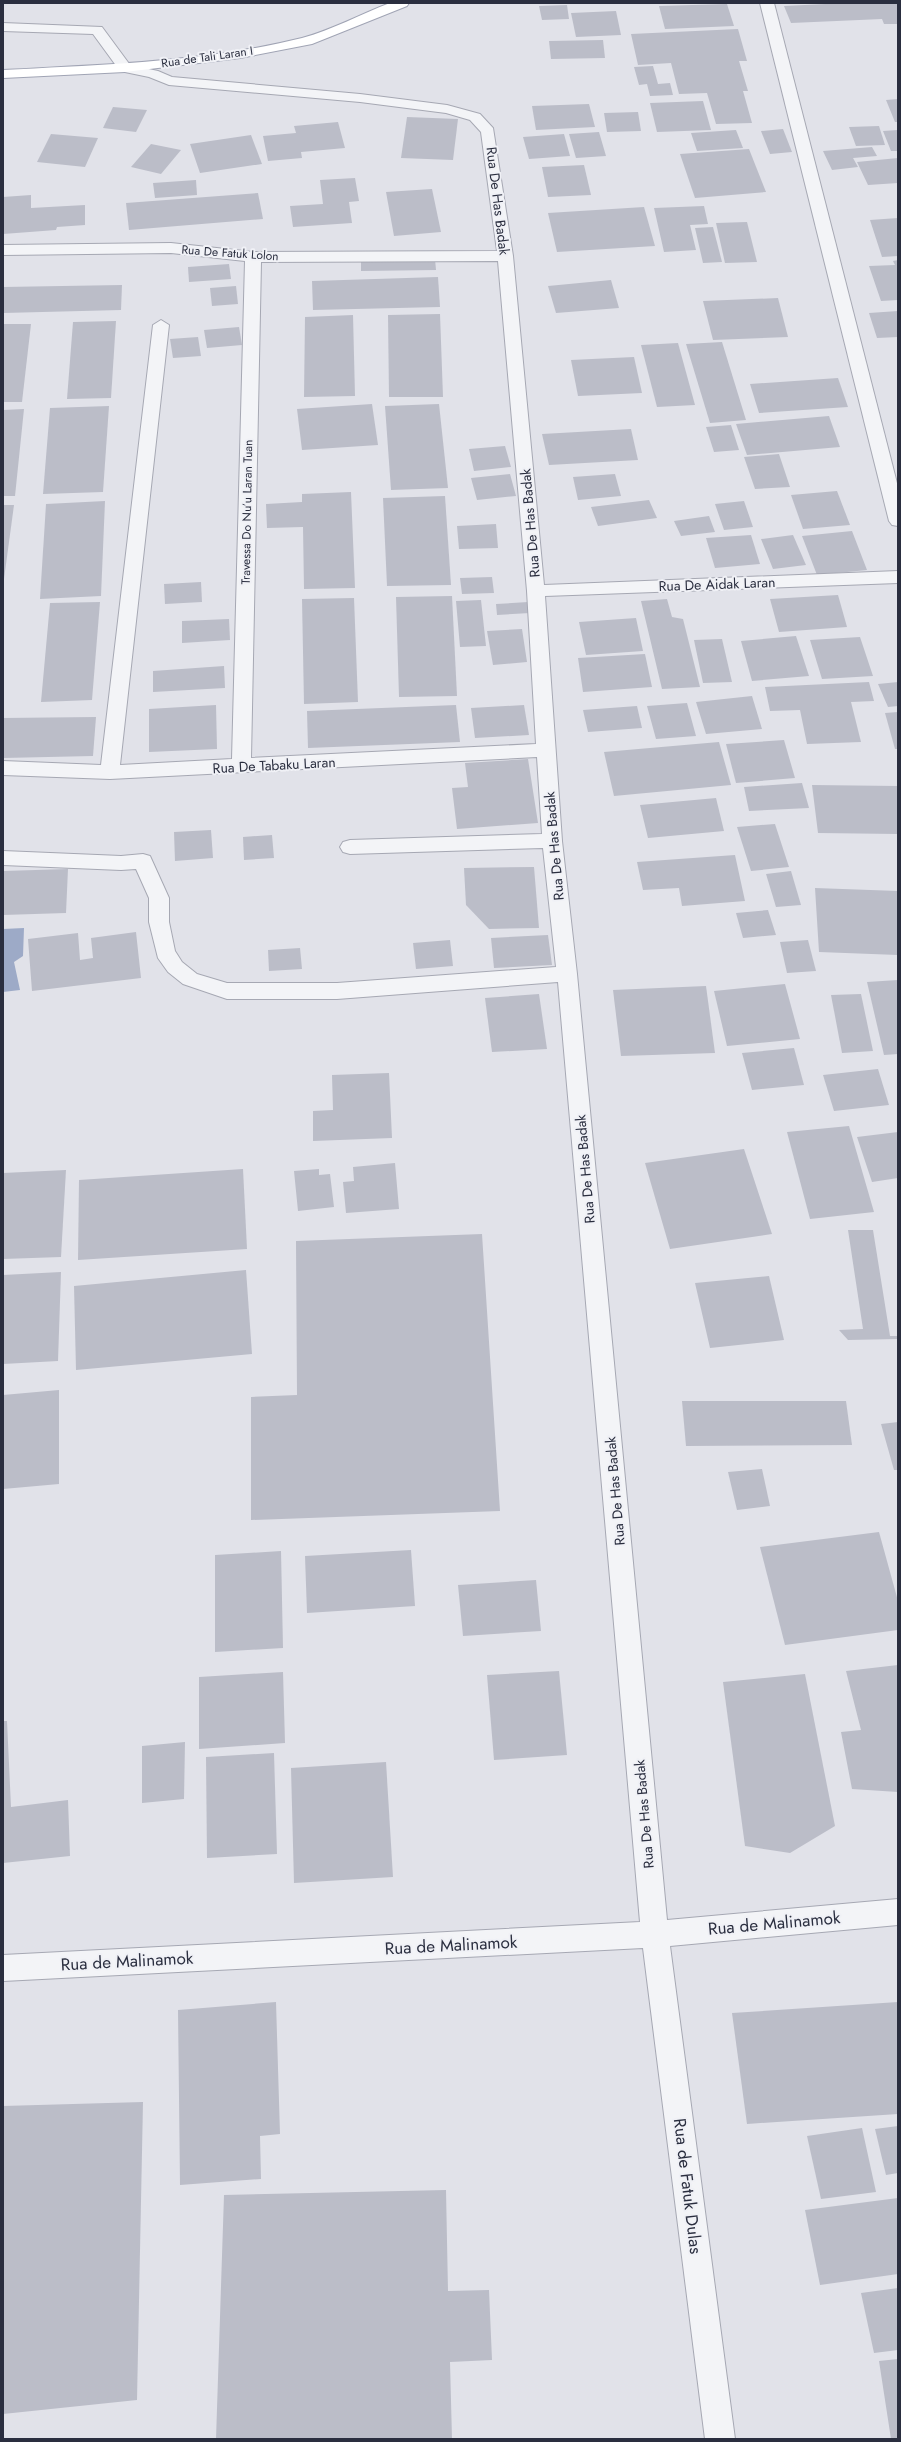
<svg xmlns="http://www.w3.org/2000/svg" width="901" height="2442" font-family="Jost,sans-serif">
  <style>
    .water { fill: #9daac7 }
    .building { fill: #bbbdc8 }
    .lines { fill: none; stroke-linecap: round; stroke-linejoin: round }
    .minor-casing { stroke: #a6a8b3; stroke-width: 2 }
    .major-casing { stroke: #a0a4b4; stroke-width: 2 }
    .minor { fill: #f3f4f7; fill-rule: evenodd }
    .major { fill: #fff; fill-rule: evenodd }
    .labels { text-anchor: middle; stroke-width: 4; stroke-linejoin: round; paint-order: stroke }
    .far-street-label { font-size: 12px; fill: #2a2e3f; stroke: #f0f1f6 }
    .street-label { font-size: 14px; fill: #2a2e3f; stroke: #f0f1f6 }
    .near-street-label { font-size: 17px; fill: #2a2e3f; stroke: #f0f1f6 }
  </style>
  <rect width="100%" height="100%" fill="#e1e2e9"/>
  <polygon class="water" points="24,928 23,956 14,962 20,990 3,992 3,929"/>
  <g class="building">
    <polygon points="846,3 898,3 898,24 884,24 882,19 791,23 784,6"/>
    <polygon points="727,4 734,26 665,29 659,6"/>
    <polygon points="567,5 569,19 542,20 539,6"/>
    <polygon points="616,11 621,35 576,37 571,13"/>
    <polygon points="738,29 747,61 739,61 748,91 743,91 752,123 716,124 707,93 679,94 671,63 638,65 631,34"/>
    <polygon points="603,40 605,58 551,59 549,41"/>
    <polygon points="653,66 658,84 670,83 673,95 650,96 647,84 639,85 634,67"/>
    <polygon points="898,99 898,122 895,122 886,100"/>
    <polygon points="703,101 711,130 657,132 650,103"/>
    <polygon points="589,104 595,127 536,130 532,106"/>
    <polygon points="113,107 147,110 136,132 103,128"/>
    <polygon points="638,112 641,131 607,132 604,113"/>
    <polygon points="407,117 458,119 453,160 401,158"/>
    <polygon points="338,122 345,148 301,152 302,158 268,161 263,136 296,133 294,126"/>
    <polygon points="879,126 885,145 856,146 849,127"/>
    <polygon points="783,129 792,152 770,154 761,131"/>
    <polygon points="736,130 743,148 697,151 691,133"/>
    <polygon points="898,130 898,151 891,151 883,131"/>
    <polygon points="599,132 606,156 576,158 569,134"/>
    <polygon points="51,134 98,138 85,167 37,162"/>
    <polygon points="564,134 570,156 529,159 523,137"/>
    <polygon points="251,135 262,164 200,173 190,144"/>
    <polygon points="151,144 181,150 161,174 131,167"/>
    <polygon points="872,147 877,156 853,158 858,167 832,170 823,151"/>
    <polygon points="749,149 766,192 695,198 680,154"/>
    <polygon points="898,158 898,183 868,185 857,162"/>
    <polygon points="584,165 591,195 548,197 542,167"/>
    <polygon points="355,178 359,201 349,202 352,223 293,227 290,206 323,204 320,180"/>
    <polygon points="196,180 197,195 155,198 153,183"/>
    <polygon points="432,189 441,232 394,236 386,192"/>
    <polygon points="258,193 263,219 129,230 126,203"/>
    <polygon points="31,195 31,208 85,205 85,225 57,227 56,230 3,234 3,197"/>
    <polygon points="704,206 708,224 690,225 696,250 664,252 654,208"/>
    <polygon points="644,207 655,246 557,252 548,213"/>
    <polygon points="898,218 898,256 882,257 870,220"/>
    <polygon points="747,222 757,262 725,263 716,223"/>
    <polygon points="713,227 722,262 703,263 695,228"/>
    <polygon points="435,259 436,270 361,271 361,260"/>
    <polygon points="898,260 898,300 881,301 869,266 895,265 893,261"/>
    <polygon points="229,264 231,279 189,282 188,267"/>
    <polygon points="438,277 440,307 313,310 312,281"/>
    <polygon points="611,280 619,308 556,313 548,286"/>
    <polygon points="122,285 121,310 3,313 3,287"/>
    <polygon points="236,286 238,304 212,306 210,288"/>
    <polygon points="778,298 788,337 713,340 703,301"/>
    <polygon points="898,311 898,337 877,338 869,313"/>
    <polygon points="440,314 443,397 389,397 388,315"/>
    <polygon points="353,315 355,396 304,397 305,317"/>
    <polygon points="116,321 111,398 67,399 73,322"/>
    <polygon points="3,324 31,324 22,402 3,402"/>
    <polygon points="239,327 242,345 207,348 204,330"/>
    <polygon points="198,337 201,356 173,358 170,339"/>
    <polygon points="722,342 746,420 710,423 686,344"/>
    <polygon points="678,343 695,405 657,407 641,345"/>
    <polygon points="634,357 642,393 578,396 571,360"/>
    <polygon points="838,378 848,407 759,413 750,384"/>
    <polygon points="372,404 378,445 302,450 297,409"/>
    <polygon points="439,404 448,488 391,490 385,406"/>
    <polygon points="109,406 103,492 43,494 50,408"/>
    <polygon points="24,409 15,496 3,496 3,410"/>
    <polygon points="829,416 840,447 747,455 736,424"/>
    <polygon points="731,425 739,450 714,452 706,427"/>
    <polygon points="631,429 638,460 549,465 542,434"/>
    <polygon points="505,446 511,467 474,471 469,449"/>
    <polygon points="779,454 790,487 755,489 744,457"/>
    <polygon points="510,474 516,496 477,500 471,478"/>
    <polygon points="615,474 621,496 578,500 573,477"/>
    <polygon points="837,491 850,525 803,529 791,495"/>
    <polygon points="351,492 355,588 304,589 303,527 267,528 266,504 302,502 302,494"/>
    <polygon points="445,496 451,585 387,586 383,498"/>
    <polygon points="649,500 657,518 598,526 591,507"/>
    <polygon points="105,501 101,596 40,599 46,504"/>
    <polygon points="744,501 753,527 724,530 715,504"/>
    <polygon points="3,505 14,505 4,579 3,579"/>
    <polygon points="709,516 715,532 681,536 674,521"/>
    <polygon points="496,524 498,548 459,549 457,526"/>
    <polygon points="852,531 867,570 817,575 802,536"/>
    <polygon points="751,535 760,564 715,568 706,538"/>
    <polygon points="793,535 806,565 773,569 761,539"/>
    <polygon points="492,577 494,593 462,594 460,578"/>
    <polygon points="201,582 202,602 165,604 164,584"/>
    <polygon points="838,595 847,627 779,632 770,599"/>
    <polygon points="452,596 457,696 399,697 396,597"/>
    <polygon points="354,598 358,702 304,704 302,599"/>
    <polygon points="667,599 672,617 683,619 700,687 662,689 641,601"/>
    <polygon points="481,600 486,646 460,647 456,601"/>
    <polygon points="100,602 92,700 41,702 50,603"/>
    <polygon points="528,602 530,613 497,615 496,604"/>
    <polygon points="636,618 643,651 586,655 579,622"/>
    <polygon points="229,619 230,640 182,643 182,621"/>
    <polygon points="522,629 527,662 493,665 487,631"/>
    <polygon points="796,636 809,676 752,681 741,641"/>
    <polygon points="860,637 873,676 822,679 810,640"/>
    <polygon points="722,639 732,682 703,683 694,640"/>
    <polygon points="645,654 652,687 583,692 578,658"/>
    <polygon points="224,666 225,688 153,692 153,671"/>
    <polygon points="869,682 874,701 851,702 861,742 807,744 800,710 770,711 765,687"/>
    <polygon points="898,682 898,706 888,707 878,684"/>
    <polygon points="752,696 762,729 706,734 696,702"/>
    <polygon points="687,703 696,736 656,739 647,706"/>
    <polygon points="216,705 217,749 149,752 149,709"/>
    <polygon points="456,705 460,742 308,748 307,711"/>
    <polygon points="524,705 529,735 475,738 471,708"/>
    <polygon points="637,706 642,728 588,732 583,710"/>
    <polygon points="898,712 898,749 895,749 885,713"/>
    <polygon points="96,717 93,756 3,758 3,718"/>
    <polygon points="784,740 795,778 736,783 726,744"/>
    <polygon points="719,742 731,785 614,796 604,752"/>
    <polygon points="528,759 538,823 457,829 452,788 468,787 465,763"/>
    <polygon points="802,783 809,808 749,811 744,787"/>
    <polygon points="812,785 898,786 898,834 818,833"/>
    <polygon points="716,798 724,831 648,838 640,805"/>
    <polygon points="775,824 789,867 751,871 737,827"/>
    <polygon points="211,830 213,858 175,861 174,832"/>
    <polygon points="272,835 274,858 244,860 243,837"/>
    <polygon points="735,855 745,901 682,906 679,888 643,890 637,862"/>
    <polygon points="534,867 539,928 489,929 466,905 464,868"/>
    <polygon points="68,869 66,913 3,915 3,871"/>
    <polygon points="791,871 801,905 776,907 766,874"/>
    <polygon points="815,888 898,891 898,955 819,952"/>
    <polygon points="768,910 776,935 743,938 736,913"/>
    <polygon points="136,932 141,978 32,991 28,939 78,933 80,960 93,958 91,938"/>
    <polygon points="548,935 552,965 494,968 491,938"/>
    <polygon points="450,940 453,966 416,969 413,943"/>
    <polygon points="808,940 816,971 787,973 780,942"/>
    <polygon points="300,948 302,969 269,971 268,950"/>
    <polygon points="898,980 898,1054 884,1055 867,982"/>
    <polygon points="785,984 800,1039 727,1046 714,991"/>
    <polygon points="706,986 715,1053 621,1056 613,990"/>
    <polygon points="539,994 547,1049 492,1052 485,998"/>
    <polygon points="861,994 873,1051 842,1053 831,995"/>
    <polygon points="794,1048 804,1085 752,1090 742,1053"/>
    <polygon points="878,1069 889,1105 834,1111 823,1075"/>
    <polygon points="389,1073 392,1138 313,1141 313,1111 333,1110 332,1075"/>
    <polygon points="849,1126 874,1212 810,1219 787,1132"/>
    <polygon points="898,1132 898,1178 872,1182 857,1137"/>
    <polygon points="744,1149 772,1234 670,1249 645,1163"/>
    <polygon points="395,1163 399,1209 346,1213 343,1182 354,1181 353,1167"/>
    <polygon points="243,1169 247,1249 78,1260 79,1180"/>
    <polygon points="319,1169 319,1175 330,1174 334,1207 298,1211 294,1171"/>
    <polygon points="66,1170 61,1257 3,1259 3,1173"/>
    <polygon points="848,1230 873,1230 890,1336 898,1336 898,1339 848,1340 839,1330 863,1329"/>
    <polygon points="482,1234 500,1511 251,1520 251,1397 297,1395 296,1241"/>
    <polygon points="246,1270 252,1354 76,1370 74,1286"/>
    <polygon points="61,1272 58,1361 3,1364 3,1275"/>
    <polygon points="769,1276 784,1340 710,1348 695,1283"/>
    <polygon points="59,1390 59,1484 3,1489 3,1395"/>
    <polygon points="682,1401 846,1401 852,1445 686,1446"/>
    <polygon points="898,1422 898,1470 894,1470 881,1424"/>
    <polygon points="762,1469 770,1506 737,1510 728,1472"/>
    <polygon points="879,1532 898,1601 898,1630 785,1645 760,1547"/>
    <polygon points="411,1550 415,1606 307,1613 305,1556"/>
    <polygon points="281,1551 283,1648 215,1652 215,1555"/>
    <polygon points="536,1580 541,1631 463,1636 458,1585"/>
    <polygon points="898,1665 898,1792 852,1789 841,1732 861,1730 846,1671"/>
    <polygon points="559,1671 567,1755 494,1760 487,1675"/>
    <polygon points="283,1672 285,1743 199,1749 199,1677"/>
    <polygon points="805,1674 835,1826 790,1853 745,1846 723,1682"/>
    <polygon points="3,1721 7,1721 11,1807 68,1800 70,1856 3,1863"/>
    <polygon points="185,1742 184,1799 142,1803 142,1746"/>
    <polygon points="274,1753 277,1854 207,1858 206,1757"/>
    <polygon points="386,1762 393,1877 294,1883 291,1768"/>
    <polygon points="276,2002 280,2134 260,2136 261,2179 180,2185 178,2010"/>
    <polygon points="898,2002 898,2114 747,2124 732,2013"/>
    <polygon points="143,2102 137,2400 3,2414 3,2106"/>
    <polygon points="898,2126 898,2173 886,2175 875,2129"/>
    <polygon points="862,2128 876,2192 821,2199 807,2136"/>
    <polygon points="446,2190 448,2291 489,2290 492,2360 450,2362 452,2439 216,2439 224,2195"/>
    <polygon points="898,2198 898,2274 820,2285 805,2210"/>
    <polygon points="898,2288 898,2350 874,2353 861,2293"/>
    <polygon points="898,2359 898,2439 891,2439 879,2361"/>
  </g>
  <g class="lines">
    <g class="minor-casing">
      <g id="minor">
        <polygon points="760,3 774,3 898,487 898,526 892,525 889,521"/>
        <path d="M3,23L102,27L130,65L158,71L172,77L360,94L447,105L480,114L493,128L513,256L544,585L898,571V583L545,596L562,841L577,974L667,1920L898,1899V1925L670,1946L735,2439H705L643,1948L3,1981V1955L640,1922L558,982L337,999H227L183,984L168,972L158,958L149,922V898L136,869L121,870L3,865V851L121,856L143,854L150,856L169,898V922L175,951L182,962L197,974L227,983H337L556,967L543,848L350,854L343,852L340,847L343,842L350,840L542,834L537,757L110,779L3,775V761L101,765L153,325L161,320L169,325L120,765L232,759L245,261L171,253L3,255V245L171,243L253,252L497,251L481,132L470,120L446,113L360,102L169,85L149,77L120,71L93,34L3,31ZM498,261L527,591L536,744L251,758L261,262Z"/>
      </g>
    </g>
    <g class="major-casing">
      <path id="major" d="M390,3H409L407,6L312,44L240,58L125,72L3,78V70C102,65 205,62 302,38C332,30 361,14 390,3Z"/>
    </g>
    <use href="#minor" class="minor"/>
    <use href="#major" class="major"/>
  </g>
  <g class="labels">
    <g class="far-street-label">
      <text transform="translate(207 57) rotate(-8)" y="4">Rua de Tali Laran I</text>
      <text transform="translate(230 253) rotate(4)" y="4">Rua De Fatuk Lolon</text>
      <text transform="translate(247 512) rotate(-89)" y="4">Travessa Do Nu’u Laran Tuan</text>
    </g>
    <g class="street-label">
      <text transform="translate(498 201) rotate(83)" y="5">Rua De Has Badak</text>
      <text transform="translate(530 523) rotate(-95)" y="5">Rua De Has Badak</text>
      <text transform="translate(717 584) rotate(-2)" y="5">Rua De Aidak Laran</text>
      <text transform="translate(274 765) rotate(-3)" y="5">Rua De Tabaku Laran</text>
      <text transform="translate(554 846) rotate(-95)" y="5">Rua De Has Badak</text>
      <text transform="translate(585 1169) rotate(-95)" y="5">Rua De Has Badak</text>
      <text transform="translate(615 1491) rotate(-95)" y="5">Rua De Has Badak</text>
      <text transform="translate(644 1814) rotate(-95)" y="5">Rua De Has Badak</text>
    </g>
    <g class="near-street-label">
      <text transform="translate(774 1923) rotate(-5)" y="6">Rua de Malinamok</text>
      <text transform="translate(451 1945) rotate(-3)" y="6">Rua de Malinamok</text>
      <text transform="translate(127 1961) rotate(-3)" y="6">Rua de Malinamok</text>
      <text transform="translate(688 2186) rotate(83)" y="6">Rua de Fatuk Dulas</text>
    </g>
  </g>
  <rect width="901" height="2442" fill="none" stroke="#2a2e3f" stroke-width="8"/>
</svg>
